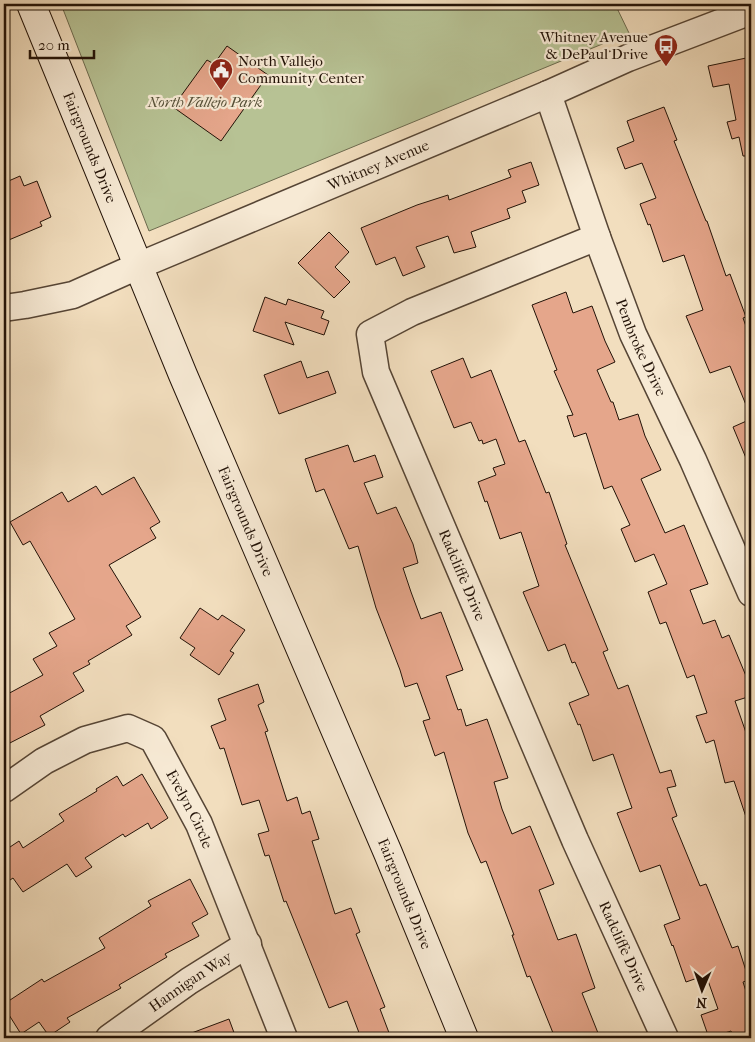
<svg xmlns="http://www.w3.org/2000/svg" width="755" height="1042" font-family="'IM FELL French Canon',serif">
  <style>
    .green { fill: #b7c294; stroke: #6c6a4e }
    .building { fill: #e5a68b; stroke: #221207 }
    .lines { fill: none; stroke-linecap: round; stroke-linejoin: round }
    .minor-casing { stroke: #564535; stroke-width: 29 }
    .secondary-casing { stroke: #221207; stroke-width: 30 }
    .minor { stroke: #f7ead5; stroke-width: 26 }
    .secondary { stroke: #f7ead5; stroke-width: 28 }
    .labels { text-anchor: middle; stroke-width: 4.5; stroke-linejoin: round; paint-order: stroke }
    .poi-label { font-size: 15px; fill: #221207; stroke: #f7ead5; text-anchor: end }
    .park-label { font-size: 15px; font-style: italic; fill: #565038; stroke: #f7ead5 }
    .street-label { font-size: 15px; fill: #221207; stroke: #f7ead5 }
  </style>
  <rect width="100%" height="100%" fill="#f2debe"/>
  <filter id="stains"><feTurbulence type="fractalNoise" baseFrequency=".004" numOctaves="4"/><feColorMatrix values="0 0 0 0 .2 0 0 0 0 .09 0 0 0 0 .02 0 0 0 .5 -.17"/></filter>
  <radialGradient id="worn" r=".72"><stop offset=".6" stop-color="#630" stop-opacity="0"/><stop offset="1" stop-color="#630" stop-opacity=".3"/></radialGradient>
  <polygon class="green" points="61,4 615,4 629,33 149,231"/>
  <g class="building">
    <polygon points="227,46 268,75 221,141 173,107 207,60 214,64"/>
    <polygon points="751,57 751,156 743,156 739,137 732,139 727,122 736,120 729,84 713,87 708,66"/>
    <polygon points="664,107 677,140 674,141 706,221 707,221 726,276 730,274 746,317 743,318 751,340 751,417 730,366 710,373 686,316 703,310 684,255 663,262 650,224 648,225 640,204 656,198 642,163 625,169 617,148 634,141 627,121"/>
    <polygon points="531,162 539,185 522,191 526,202 507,209 510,218 471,232 476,247 454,253 448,236 416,247 425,267 403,276 395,257 376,265 361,228 417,205 448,195 449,200 511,177 508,170"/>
    <polygon points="20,176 24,186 37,181 51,217 40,222 42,226 4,242 4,183"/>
    <polygon points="329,232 349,252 335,267 350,282 334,298 298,263"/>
    <polygon points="566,292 573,313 592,306 605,341 615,362 597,370 611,402 613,402 619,420 638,414 645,436 661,470 641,479 665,533 684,525 708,584 690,590 703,624 715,620 722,638 729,635 751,688 751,696 735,701 751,747 751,822 748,823 734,781 725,783 714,740 706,743 696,716 707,713 694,675 687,678 666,622 660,624 648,592 667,584 654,554 635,562 621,529 630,525 612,486 604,489 586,433 574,437 567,416 573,415 554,371 557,370 532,305"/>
    <polygon points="265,297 286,305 288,299 324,311 321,318 329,321 324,335 285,322 294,345 253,331"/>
    <polygon points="463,358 471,378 491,370 519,442 525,440 546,493 549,492 567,544 565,545 608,650 603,652 618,689 628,685 660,773 671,770 676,786 667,788 677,816 672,818 700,886 706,884 732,948 738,946 749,980 743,982 751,1007 751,1038 734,1038 731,1031 709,1038 701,1015 718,1009 706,975 686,982 673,945 672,946 664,925 680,919 660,865 640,872 617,813 632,808 613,754 593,761 580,724 578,725 569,703 589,695 575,662 572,663 565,644 548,651 523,592 539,586 521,532 500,539 487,501 485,502 478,482 496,475 493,468 505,464 496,439 483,444 482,440 479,441 471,422 454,428 431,371"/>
    <polygon points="301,361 307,378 328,371 336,393 279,414 264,375"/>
    <polygon points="751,419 751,470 733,427"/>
    <polygon points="348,445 354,462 375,455 383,477 364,483 377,514 396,507 413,544 418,563 403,568 411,592 421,619 441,612 463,670 446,676 458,710 461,709 466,726 487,719 508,778 494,782 502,809 512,834 530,826 547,867 554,884 539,890 558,940 576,934 595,988 582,993 600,1038 555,1038 530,976 527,977 512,935 514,935 486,861 481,863 468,833 444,752 435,756 423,721 430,719 417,683 405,687 400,670 376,608 358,546 349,549 324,489 316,492 305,459"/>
    <polygon points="134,477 160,522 150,528 156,538 109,565 141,617 126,626 132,635 88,661 90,664 73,673 84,691 40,716 45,725 4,746 4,696 43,675 33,659 57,646 49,633 75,619 30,541 23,545 10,522 62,492 68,502 96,486 102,495"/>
    <polygon points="200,608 218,620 222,615 245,630 230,651 234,653 219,675 190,655 195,648 180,638"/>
    <polygon points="258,684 264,702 258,705 268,731 265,732 287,801 297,797 302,814 310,811 319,839 312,841 335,914 351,908 360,932 356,934 385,1007 380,1009 391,1038 361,1038 347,1001 329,1008 286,901 284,902 269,855 265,856 258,834 269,831 259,800 242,805 224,748 220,749 211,726 226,720 218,699"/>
    <polygon points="142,774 168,818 151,829 148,823 125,837 123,834 85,858 92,867 76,877 67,864 23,892 13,878 4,884 4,851 19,841 23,848 64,821 59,814 97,791 96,789 117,776 123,786"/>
    <polygon points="190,879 208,914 192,923 199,936 165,954 167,957 119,985 121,988 67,1018 70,1022 49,1036 39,1022 21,1034 4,1007 4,1004 42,979 44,982 105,948 99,938 151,906 148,901"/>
    <polygon points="229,1019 236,1038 182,1038 181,1037"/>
  </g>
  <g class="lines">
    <g class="minor-casing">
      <g id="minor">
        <path id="s1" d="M548,94L597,237L633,334L693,460L751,593"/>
        <path id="s2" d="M597,237L412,312L370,334L376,372L575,840L665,1038"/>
        <path id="s3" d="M4,308L25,305L73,295L138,266L548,94L628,58L751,11"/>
        <path id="s4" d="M4,789L44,761L85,740L128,728L153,739L199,824L284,1038"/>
        <path id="s5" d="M109,1038L189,981L248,944"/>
      </g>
    </g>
    <g class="secondary-casing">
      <g id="secondary">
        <path id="s6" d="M31,4L183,375L388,853L464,1038"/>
      </g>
    </g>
    <use href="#minor" class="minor"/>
    <use href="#secondary" class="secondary"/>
  </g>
  <defs>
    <g id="bus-pin" transform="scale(1.25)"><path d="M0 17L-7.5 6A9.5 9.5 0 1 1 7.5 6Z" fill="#8f2418" stroke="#f7ead5"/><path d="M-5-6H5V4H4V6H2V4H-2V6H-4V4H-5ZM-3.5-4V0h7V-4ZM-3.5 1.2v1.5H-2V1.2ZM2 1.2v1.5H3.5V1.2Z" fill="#fff"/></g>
    <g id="civic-pin" transform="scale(1.25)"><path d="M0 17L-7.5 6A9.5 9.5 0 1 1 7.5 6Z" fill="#8f2418" stroke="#f7ead5"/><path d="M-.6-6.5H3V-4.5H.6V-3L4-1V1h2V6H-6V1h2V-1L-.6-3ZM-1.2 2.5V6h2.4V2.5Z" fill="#fff"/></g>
  </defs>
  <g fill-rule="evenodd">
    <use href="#bus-pin" x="666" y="46"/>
    <use href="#civic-pin" x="221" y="70"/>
  </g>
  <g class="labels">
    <g class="poi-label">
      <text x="648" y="42">Whitney Avenue<tspan x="648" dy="17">&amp; DePaul Drive</tspan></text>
      <text x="238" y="66" text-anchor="start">North Vallejo<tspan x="238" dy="17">Community Center</tspan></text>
    </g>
    <g class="park-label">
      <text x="205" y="107">North Vallejo Park</text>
    </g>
    <g class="street-label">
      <text dy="5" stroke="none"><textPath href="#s6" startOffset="155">Fairgrounds Drive</textPath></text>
      <text dy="5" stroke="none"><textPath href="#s3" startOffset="402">Whitney Avenue</textPath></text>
      <text dy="5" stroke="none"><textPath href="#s1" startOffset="270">Pembroke Drive</textPath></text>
      <text dy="5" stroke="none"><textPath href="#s6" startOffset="560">Fairgrounds Drive</textPath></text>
      <text dy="5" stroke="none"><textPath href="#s2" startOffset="506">Radcliffe Drive</textPath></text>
      <text dy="5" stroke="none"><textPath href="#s4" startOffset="246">Evelyn Circle</textPath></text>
      <text dy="5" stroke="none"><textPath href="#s6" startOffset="965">Fairgrounds Drive</textPath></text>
      <text dy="5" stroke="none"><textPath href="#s2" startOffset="911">Radcliffe Drive</textPath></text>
      <text dy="5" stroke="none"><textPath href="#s5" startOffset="99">Hannigan Way</textPath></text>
    </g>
  </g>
  <rect width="755" height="1042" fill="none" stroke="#f2debe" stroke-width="20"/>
  <rect x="5" y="5" width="745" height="1032" fill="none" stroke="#221207" stroke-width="2.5"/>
  <rect x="10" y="10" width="735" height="1022" fill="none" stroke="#221207"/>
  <g transform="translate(702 990) rotate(182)" stroke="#f7ead5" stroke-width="4" paint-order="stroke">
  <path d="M0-4L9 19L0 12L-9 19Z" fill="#221207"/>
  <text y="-8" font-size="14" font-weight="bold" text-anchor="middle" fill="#221207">N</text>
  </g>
  <path d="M30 50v8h64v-8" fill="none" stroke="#221207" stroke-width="2.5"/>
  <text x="38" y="50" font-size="15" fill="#221207" stroke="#f7ead5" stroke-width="4" paint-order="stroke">20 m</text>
  <rect width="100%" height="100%" filter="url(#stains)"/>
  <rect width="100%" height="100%" fill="url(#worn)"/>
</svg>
